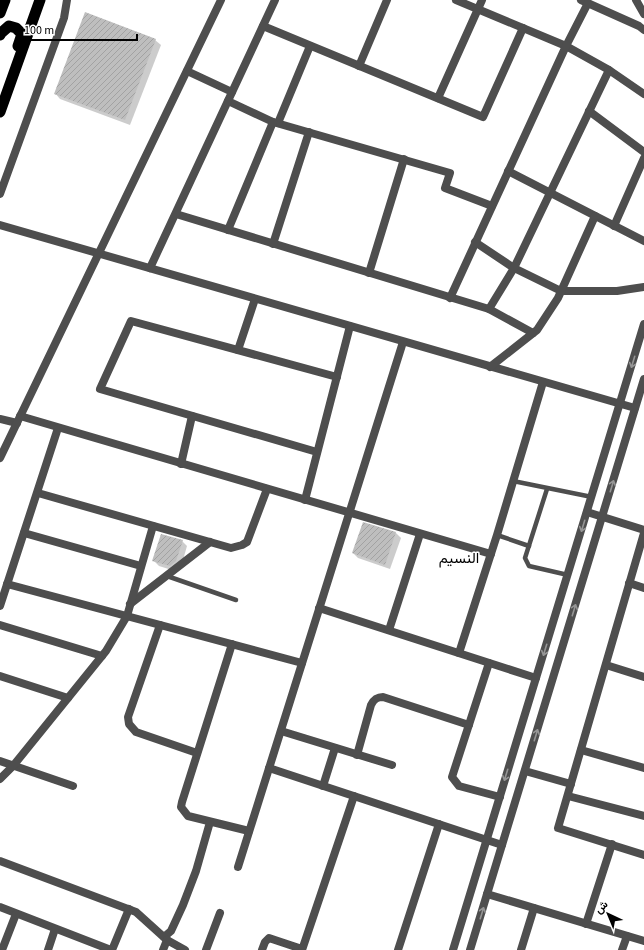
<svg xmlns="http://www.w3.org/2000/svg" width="644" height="950" font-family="'Source Sans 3',Vazirmatn,sans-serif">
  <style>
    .shadow { fill: #0003 }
    .building { fill: url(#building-hatch) }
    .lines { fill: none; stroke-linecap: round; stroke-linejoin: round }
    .service { stroke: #4e4e4e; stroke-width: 4.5 }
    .minor { stroke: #4e4e4e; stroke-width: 8 }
    .trunk { stroke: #000; stroke-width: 11 }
    .oneway { stroke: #959595 }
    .labels { text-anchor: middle; stroke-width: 3; stroke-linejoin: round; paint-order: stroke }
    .neighbourhood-label { font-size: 15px; fill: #000; stroke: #fff }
  </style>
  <defs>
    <pattern id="building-hatch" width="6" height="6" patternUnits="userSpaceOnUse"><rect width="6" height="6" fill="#bebebe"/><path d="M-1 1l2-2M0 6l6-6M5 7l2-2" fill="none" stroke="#a2a2a2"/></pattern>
  </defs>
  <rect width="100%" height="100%" fill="#fff"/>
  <g class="shadow">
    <polygon points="155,40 161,45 130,125 60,99 55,93"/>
    <polygon points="364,523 396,533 401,538 390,569 358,558 353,553"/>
    <polygon points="182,541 187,546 181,567 175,571 159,566 154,561"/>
  </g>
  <g class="building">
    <polygon points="85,12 156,39 125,120 54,94"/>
    <polygon points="363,522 396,532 385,565 352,553"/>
    <polygon points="161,534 183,540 176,561 170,566 152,561"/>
  </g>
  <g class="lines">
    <g class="service">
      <polyline points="513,481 592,497"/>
      <polyline points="547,489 525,558 529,566 568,575"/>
      <polyline points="497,535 529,546"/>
      <polyline points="167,576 236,600"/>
    </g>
    <g class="minor">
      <polyline points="456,0 566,46 609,70 644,94"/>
      <polyline points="581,0 639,26 644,30"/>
      <polyline points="636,0 644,14"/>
      <polyline points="263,26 483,117 523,28"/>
      <polyline points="359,66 387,0"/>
      <polyline points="187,71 232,92"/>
      <polyline points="438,98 482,0"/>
      <polyline points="228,101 273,122 450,173 445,188 492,206"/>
      <polyline points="589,111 644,152"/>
      <polyline points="278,123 310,46"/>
      <polyline points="508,171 644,241"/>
      <polyline points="0,194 64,18 67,0"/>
      <polyline points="176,214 489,309 533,333"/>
      <polyline points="0,225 635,408"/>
      <polyline points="614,226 644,158"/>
      <polyline points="228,230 273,122"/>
      <polyline points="475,242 514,268 561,291 617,291 644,287"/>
      <polyline points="273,244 309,132"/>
      <polyline points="150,268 275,0"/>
      <polyline points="369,273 404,159"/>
      <polyline points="450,298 566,46 588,3"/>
      <polyline points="489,309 514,268 609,70"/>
      <polyline points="238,350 255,299"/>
      <polyline points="490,367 537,330 558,298 595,216"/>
      <polyline points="20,416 491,554"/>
      <polyline points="0,419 17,423"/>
      <polyline points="317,452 100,389 131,321 337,377"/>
      <polyline points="0,458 221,0"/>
      <polyline points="181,464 192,416"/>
      <polyline points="38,493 231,548 242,545 247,542 267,489"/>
      <polyline points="305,500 350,326"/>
      <polyline points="587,512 644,530"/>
      <polyline points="24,533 141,566"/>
      <polyline points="644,533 558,828 644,855"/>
      <polyline points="629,583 644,588"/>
      <polyline points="7,584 302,663"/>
      <polyline points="130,604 210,542"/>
      <polyline points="0,606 58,428"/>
      <polyline points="319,608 536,678"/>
      <polyline points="0,625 102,656"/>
      <polyline points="160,625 128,717 129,724 136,732 197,753"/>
      <polyline points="389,630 420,534"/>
      <polyline points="232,644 182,802 181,807 188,816 249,831"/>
      <polyline points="459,653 497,535 543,382"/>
      <polyline points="489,663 452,777 459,786 500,797"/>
      <polyline points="606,665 644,677"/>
      <polyline points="0,676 68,698"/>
      <polyline points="281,731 392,765"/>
      <polyline points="581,750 644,768"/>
      <path d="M357,755L371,705C374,699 377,697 383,697L469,725"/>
      <polyline points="0,761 73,786"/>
      <polyline points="269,768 502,845"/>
      <polyline points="525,771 571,784"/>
      <polyline points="0,779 13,766 106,651 127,616 153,526"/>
      <polyline points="323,786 335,748"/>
      <polyline points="568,796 644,816"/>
      <polyline points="0,861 136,912 167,940 185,950"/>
      <polyline points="238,867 403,342"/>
      <polyline points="487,894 644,941"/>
      <polyline points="0,907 111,950"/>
      <polyline points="586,924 612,844"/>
      <polyline points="164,937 171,931 183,905 196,871 210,822"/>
      <polyline points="2,950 16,914"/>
      <polyline points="48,950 55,929"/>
      <polyline points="112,950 129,909"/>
      <polyline points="163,950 167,940"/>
      <polyline points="206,950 220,913"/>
      <polyline points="262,950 265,942 269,938 302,949"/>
      <polyline points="302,950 354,796"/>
      <polyline points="398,950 439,824"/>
      <polyline points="453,950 644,324"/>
      <polyline points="470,950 644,379"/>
      <polyline points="521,950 534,908"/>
      <polyline points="622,950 627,936"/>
    </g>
    <g class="trunk">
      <polyline points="0,13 5,0"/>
      <polyline points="0,35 1,33 9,26 16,28 22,34 18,46"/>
      <polyline points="0,112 40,0"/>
    </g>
  </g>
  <defs><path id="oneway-shaft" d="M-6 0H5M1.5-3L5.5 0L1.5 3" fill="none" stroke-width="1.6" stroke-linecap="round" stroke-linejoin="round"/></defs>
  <g class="oneway">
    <use href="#oneway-shaft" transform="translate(633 362) rotate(107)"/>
    <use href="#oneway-shaft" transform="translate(612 486) rotate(-73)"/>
    <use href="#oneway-shaft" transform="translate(583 526) rotate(107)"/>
    <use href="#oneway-shaft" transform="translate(574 610) rotate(-73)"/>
    <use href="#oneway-shaft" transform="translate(545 650) rotate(107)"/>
    <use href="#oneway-shaft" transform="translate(536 735) rotate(-73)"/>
    <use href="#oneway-shaft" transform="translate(506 775) rotate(107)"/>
    <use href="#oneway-shaft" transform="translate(482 913) rotate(-73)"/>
  </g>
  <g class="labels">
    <g class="neighbourhood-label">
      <text x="459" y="563">النسيم</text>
    </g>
  </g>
  <g transform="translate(608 914) rotate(316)" stroke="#ffffff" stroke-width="3" paint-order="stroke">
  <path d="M0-3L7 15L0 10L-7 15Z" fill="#000000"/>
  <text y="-6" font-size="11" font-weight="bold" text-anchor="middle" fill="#000000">ش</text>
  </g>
  <path d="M18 34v6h119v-6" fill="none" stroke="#000000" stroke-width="2"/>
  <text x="24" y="34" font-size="12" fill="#000000" stroke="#ffffff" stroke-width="3" paint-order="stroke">100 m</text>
</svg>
